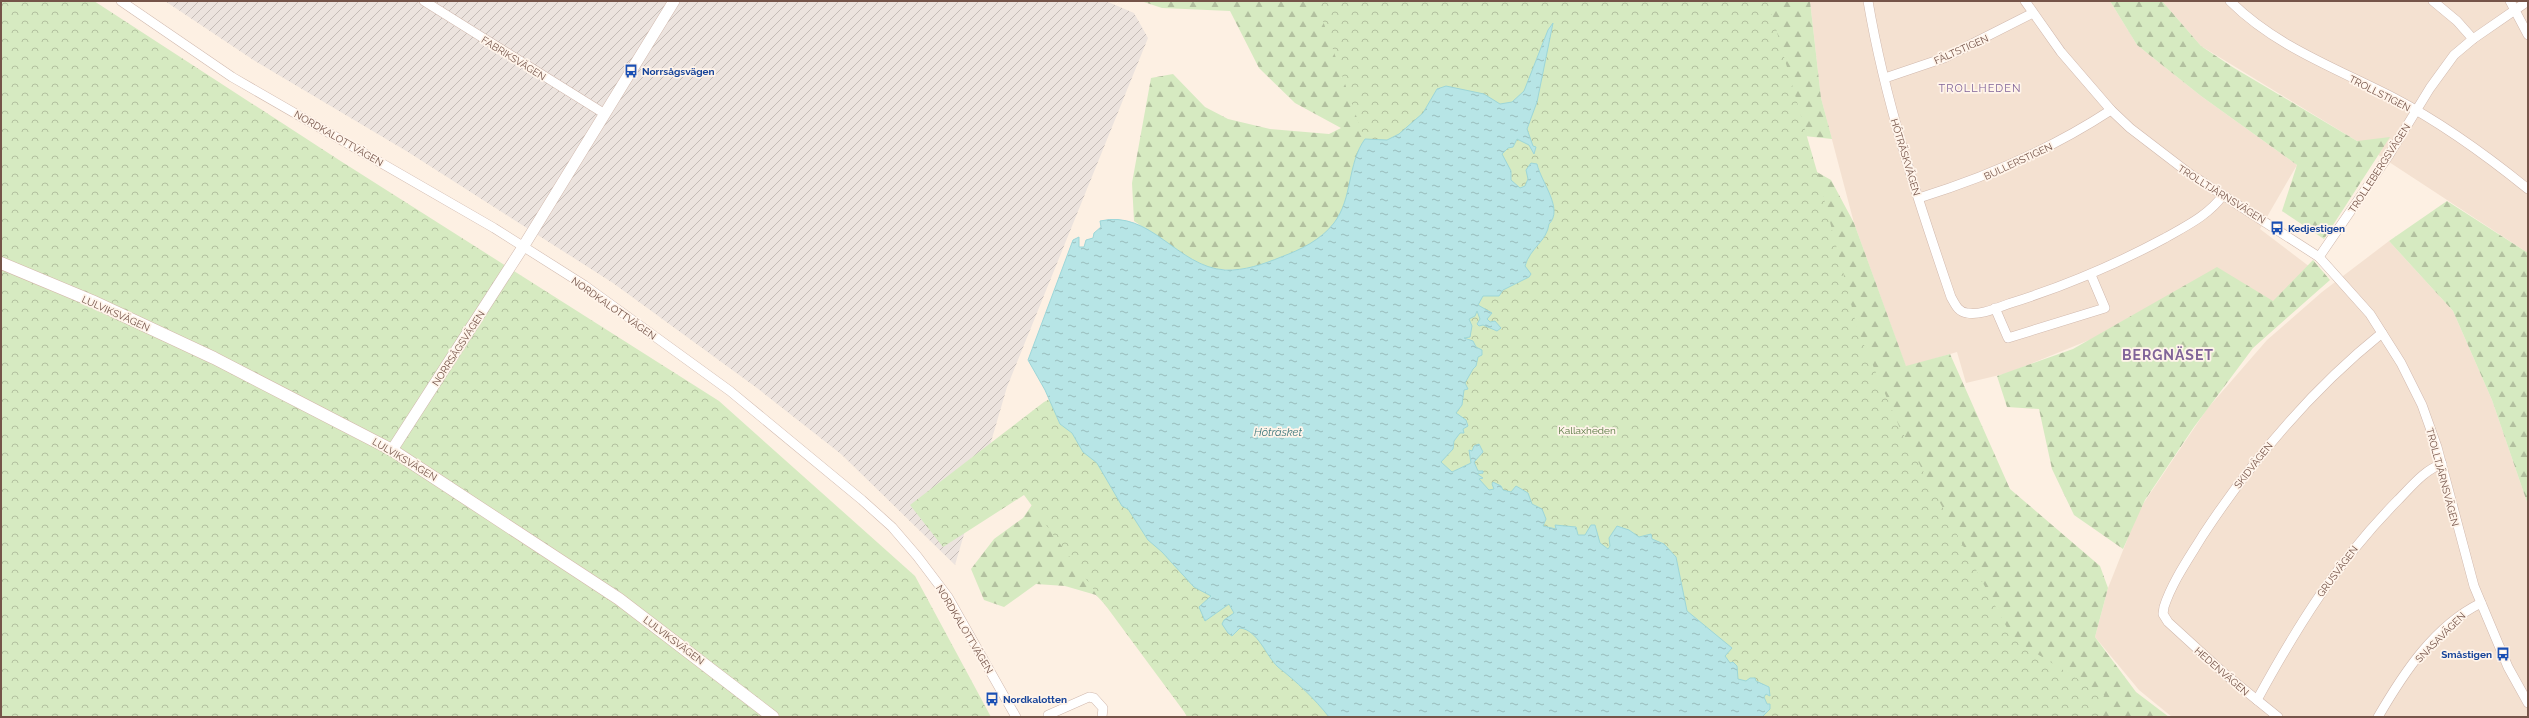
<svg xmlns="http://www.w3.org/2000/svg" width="2529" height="718" font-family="Raleway,sans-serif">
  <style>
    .residential { fill: #f4e1d1 }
    .industrial { fill: url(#industrial-furrows) }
    .forest { fill: url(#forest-firs) }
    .park { fill: url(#park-crowns) }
    .water { fill: url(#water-ripples); stroke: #9dd6d8 }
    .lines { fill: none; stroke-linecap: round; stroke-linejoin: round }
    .minor-casing { stroke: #d0b8ad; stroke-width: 10 }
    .tertiary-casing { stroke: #d0b8ad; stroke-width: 12 }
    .secondary-casing { stroke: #d3b8aa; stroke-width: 13 }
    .minor { stroke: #fff; stroke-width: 9 }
    .tertiary { stroke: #fff; stroke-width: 11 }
    .secondary { stroke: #fff; stroke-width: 12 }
    .labels { text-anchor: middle; stroke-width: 3.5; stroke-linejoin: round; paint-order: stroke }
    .street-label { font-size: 10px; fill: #755449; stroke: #fff4ea }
    .transit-label { font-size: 10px; font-weight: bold; fill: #164399; stroke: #fff4ea; text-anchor: start }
    .park-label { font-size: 10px; fill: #54753e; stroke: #fff4ea }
    .neighbourhood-label { font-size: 11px; letter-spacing: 1px; fill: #816499; stroke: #fff4ea }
    .water-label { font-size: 11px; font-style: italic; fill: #3c777b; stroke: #fff4ea }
    .district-label { font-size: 14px; font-weight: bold; letter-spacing: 1px; fill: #816499; stroke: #fff4ea }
  </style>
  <defs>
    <pattern id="industrial-furrows" width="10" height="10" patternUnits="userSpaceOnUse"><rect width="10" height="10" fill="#ece3de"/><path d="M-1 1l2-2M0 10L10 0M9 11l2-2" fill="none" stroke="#c4bbb6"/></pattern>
    <pattern id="forest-firs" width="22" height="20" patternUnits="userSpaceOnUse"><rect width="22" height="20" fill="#d6eac1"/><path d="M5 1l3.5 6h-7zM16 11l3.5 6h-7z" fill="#b2c09f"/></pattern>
    <pattern id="park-crowns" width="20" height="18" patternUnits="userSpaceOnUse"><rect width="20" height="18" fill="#d6eac1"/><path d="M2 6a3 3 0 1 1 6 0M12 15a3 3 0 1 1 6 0" fill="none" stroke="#b2c09f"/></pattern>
    <pattern id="water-ripples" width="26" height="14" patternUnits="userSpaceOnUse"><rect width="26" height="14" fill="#b7e5e6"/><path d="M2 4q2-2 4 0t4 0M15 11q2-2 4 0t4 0" fill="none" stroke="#99bcbc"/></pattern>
  </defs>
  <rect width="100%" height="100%" fill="#fdf0e3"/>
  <g class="residential">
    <polygon points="1810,1 2110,1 2137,45 2201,96 2297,165 2260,229 2310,267 2268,309 2119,328 2008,373 1966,383 1957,352 1906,367 1854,223 1821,98"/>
    <polygon points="2162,1 2528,1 2528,253 2357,141 2201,46"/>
    <polygon points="2389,241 2453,311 2492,400 2528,505 2528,717 2172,717 2139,690 2095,637 2108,588 2139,510 2207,409 2267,340 2322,292"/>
  </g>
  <polygon class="industrial" points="165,1 1106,1 1134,13 1148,38 1007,387 955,565 841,454 757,388 613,283 408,152 255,61"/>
  <g class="forest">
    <path d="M1141,1H1553L1350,181C1347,196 1344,211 1334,223C1312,253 1242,280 1206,266C1180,255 1157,236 1134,221L1132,183L1151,78L1173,74L1205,107L1228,119L1270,129L1329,134L1341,128L1295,103L1259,68L1230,11L1162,8Z"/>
    <polygon points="1663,1 1810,1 1821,98 1832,139 1786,134"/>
    <polygon points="2110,1 2162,1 2201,46 2234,68 2357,141 2390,137 2324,239 2282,211 2297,165 2201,96 2137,45"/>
    <polygon points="1785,154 1831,180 1854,223 1906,366 1950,354 2010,489 2100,566 2108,588 2095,637 2136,692 2169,717 1801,717"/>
    <polygon points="2447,201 2528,253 2528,505 2492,400 2453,311 2389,241"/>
    <polygon points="2313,260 2330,280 2253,348 2194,427 2145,500 2123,549 2074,515 2052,469 2039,409 2007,407 1997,376 2073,349 2217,267 2273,301"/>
    <polygon points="1040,493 1281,717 1187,717 1160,663 1096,595 1065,586 1036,584 1004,607 984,600 971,569 994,539 1023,518"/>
  </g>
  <g class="park">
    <polygon points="1,1 94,1 339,160 719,401 915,576 991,717 1,717"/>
    <polygon points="1316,1 1768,1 1818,175 1858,331 1899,426 2013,639 2104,695 2098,717 1188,717 1024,495 943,547 910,505 1044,402 1392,218"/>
  </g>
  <path class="water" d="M1553,23L1537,102L1527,129L1533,146L1536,147L1534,154L1529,145L1517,139L1513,147L1508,148L1502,154L1511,171V180L1520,188L1525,186L1528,179L1526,170L1531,163L1537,164C1541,182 1564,209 1549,224C1547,241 1530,248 1525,266L1531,274L1529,277L1503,290L1499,296H1483L1478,305L1492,313L1487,319L1490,322L1495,321L1501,328L1497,331L1483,325L1479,326L1477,324L1480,319L1477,311L1475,316L1469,319L1472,326L1470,337L1464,338L1473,341L1476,347L1482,350V355L1478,357L1476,366L1473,369L1465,383L1468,389L1464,390L1462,405L1456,413L1466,420L1468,426L1463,429L1464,433H1460L1454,441L1453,449L1441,462L1452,472L1471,463L1469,450L1472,451L1474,446L1479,444L1483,452L1474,462L1478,471H1483V473L1477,474L1483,478L1479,479L1489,490L1494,489L1492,484L1493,482L1501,486L1503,490L1511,492L1516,486L1528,493L1532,504L1542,509L1546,519L1543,526L1556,529L1555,525L1576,527L1578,535H1585L1591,525H1595L1600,543L1608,549L1610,546L1609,538L1617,526L1629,530L1639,537L1651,534L1652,539L1664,544L1676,557L1687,611L1732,648L1725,656L1730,663L1733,662L1737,666L1738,679L1746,681L1750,678H1755L1756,681L1769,687L1770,696L1766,694L1764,697L1767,704H1770V709L1762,717H1329C1314,698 1297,682 1278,667C1266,656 1258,630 1240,628L1232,636L1228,633L1222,624L1224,620L1234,613L1229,604L1205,621L1199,607L1211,596L1194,587L1162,552L1148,540L1128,509L1122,506L1097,463L1083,452L1072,433L1060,424L1045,390L1028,360L1073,240L1079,237V247H1084L1086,240L1093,238L1094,233L1101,227L1100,221C1151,209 1177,267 1225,270C1244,271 1264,264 1281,257C1300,250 1321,240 1334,223C1353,198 1347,164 1365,139L1387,140L1399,134L1423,113L1437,89L1446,86L1484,94L1500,104L1512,102L1524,91L1548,30Z"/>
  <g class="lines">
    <g class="minor-casing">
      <g id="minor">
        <polyline points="121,1 232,77 494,228 584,285 730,391 862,500 892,527 917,556 948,597 1016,717"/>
        <polyline points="424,1 605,114"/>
        <path d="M1868,1C1885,102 1918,200 1951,297C1955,304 1958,312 1967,313C1980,316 1999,307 2011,303C2065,286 2115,265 2165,238C2186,226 2209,215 2223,195"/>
        <polyline points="2025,1 2061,52 2111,110 2130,128 2190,174 2319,257 2370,314 2401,363 2422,405 2437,447 2474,586 2508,667 2528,703"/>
        <path d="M2230,1C2276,47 2338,69 2394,98C2442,123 2486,155 2528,189"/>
        <polyline points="2433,1 2457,21 2473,39"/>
        <polyline points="2510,1 2528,35"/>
        <polyline points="1885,78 1944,58 2033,13"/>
        <path d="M1919,198C1987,177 2050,150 2111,110"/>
        <polyline points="2319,257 2389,155 2430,88 2454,55 2473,39 2528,1"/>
        <polyline points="1995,308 2008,338 2105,308 2091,275"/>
        <path d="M2257,700C2298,625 2337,562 2398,500C2411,487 2424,470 2442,464"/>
        <polyline points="1048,715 1089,697 1094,698 1103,708 1102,717"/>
        <path d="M2278,717L2226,675L2168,622L2163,614L2164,607C2172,582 2189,558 2203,535C2253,459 2311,390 2382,333"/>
        <path d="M2378,717C2403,674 2434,626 2481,603"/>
      </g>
    </g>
    <g class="tertiary-casing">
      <polyline id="tertiary" points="392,450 523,247 674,1"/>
    </g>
    <g class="secondary-casing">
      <polyline id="secondary" points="1,263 92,301 214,358 392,450 619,599 773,717"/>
    </g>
    <use href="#minor" class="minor"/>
    <use href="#tertiary" class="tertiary"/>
    <use href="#secondary" class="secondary"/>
  </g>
  <defs>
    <g id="bus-bare" transform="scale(1.08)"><path d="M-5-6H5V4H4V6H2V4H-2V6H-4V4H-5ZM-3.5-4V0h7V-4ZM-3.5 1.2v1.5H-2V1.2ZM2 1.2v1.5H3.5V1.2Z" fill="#1a4fb4" stroke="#fff4ea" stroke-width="2.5" paint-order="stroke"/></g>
  </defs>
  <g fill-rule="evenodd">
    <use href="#bus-bare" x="631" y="71"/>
    <use href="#bus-bare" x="2277" y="228"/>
    <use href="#bus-bare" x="2503" y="654"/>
    <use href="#bus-bare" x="992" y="699"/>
  </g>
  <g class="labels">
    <g class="street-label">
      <text transform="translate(1961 49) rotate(-24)" y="4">FÄLTSTIGEN</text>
      <text transform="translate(514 58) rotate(32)" y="4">FABRIKSVÄGEN</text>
      <text transform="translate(2380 93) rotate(27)" y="4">TROLLSTIGEN</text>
      <text transform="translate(339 138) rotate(30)" y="4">NORDKALOTTVÄGEN</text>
      <text transform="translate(1906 157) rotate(73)" y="4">HÖTRÄSKVÄGEN</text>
      <text transform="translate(2018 161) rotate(-25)" y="4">BULLERSTIGEN</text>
      <text transform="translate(2379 168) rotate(-57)" y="4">TROLLEBERGSVÄGEN</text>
      <text transform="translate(2222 194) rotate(32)" y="4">TROLLTJÄRNSVÄGEN</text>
      <text transform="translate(614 308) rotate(35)" y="4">NORDKALOTTVÄGEN</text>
      <text transform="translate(116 313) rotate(24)" y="4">LULVIKSVÄGEN</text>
      <text transform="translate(458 348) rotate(-57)" y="4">NORRSÅGSVÄGEN</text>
      <text transform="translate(405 459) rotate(31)" y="4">LULVIKSVÄGEN</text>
      <text transform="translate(2253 465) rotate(-52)" y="4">SKIDVÄGEN</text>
      <text transform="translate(2443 477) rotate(75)" y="4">TROLLTJÄRNSVÄGEN</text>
      <text transform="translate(2337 571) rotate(-53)" y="4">GRUSVÄGEN</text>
      <text transform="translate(965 629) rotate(59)" y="4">NORDKALOTTVÄGEN</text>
      <text transform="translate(2440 637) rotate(-45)" y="4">SNASAVÄGEN</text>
      <text transform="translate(674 640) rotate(37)" y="4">LULVIKSVÄGEN</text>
      <text transform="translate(2222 671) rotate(41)" y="4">HEDENVÄGEN</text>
    </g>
    <g class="transit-label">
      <text x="642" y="75">Norrsågsvägen</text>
      <text x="2288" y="232">Kedjestigen</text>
      <text x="2492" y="658" text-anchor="end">Småstigen</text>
      <text x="1003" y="703">Nordkalotten</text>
    </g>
    <g class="park-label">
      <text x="1587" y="434">Kallaxheden</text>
    </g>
    <g class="neighbourhood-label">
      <text x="1980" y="92">TROLLHEDEN</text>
    </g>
    <g class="water-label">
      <text x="1278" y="436">Höträsket</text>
    </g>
    <g class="district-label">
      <text x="2168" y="360">BERGNÄSET</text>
    </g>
  </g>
  <rect width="2529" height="718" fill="none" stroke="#755449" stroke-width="4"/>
</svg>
